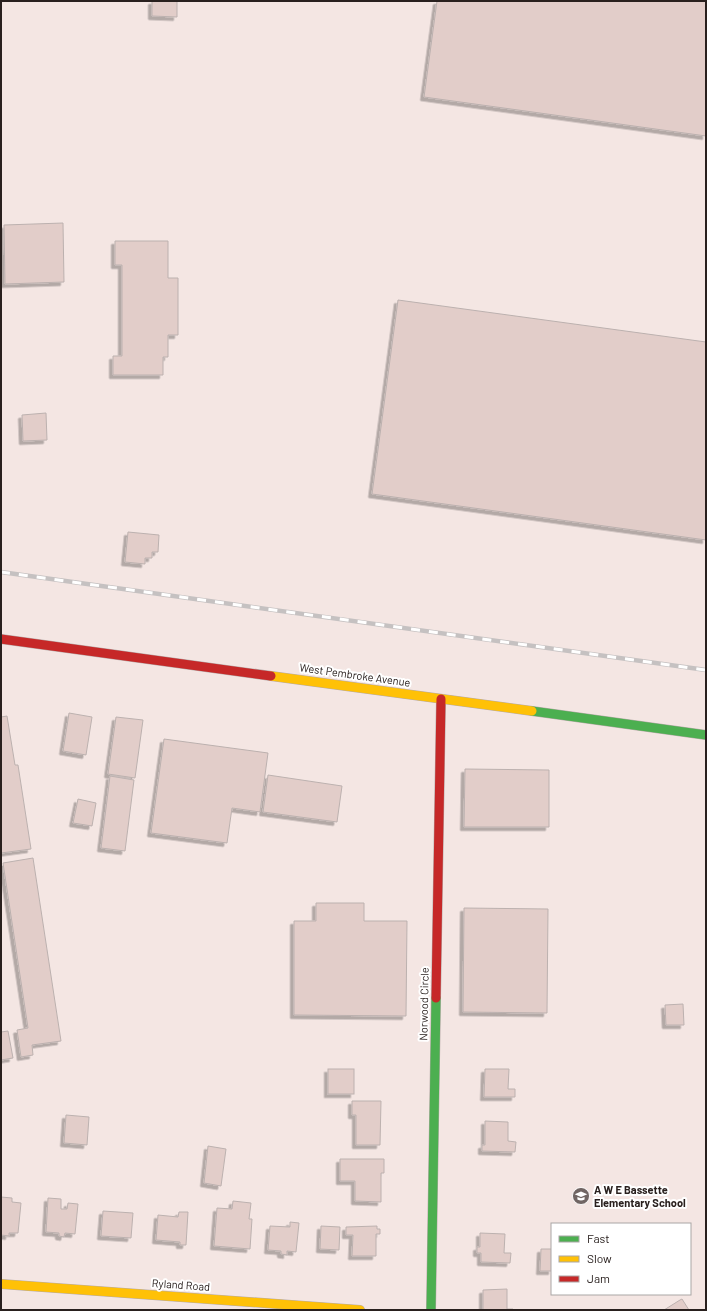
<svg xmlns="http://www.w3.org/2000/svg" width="707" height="1311" font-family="Barlow,sans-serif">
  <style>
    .building { fill: #e2cdc9; stroke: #bcb1af; filter: url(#shadow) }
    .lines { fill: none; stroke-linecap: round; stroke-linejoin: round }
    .fast-casing { stroke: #b5aaa8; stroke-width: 10 }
    .slow-casing { stroke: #b5aaa8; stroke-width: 10 }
    .jam-casing { stroke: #b5aaa8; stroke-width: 10 }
    .fast { stroke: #4caf50; stroke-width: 9 }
    .slow { stroke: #ffc107; stroke-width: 9 }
    .jam { stroke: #c62828; stroke-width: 9 }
    .rail-casing { stroke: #c5c1c1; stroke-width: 4.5 }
    .rail { stroke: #fff; stroke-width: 3; stroke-dasharray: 9; stroke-linecap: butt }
    .labels { text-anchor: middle; stroke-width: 4; stroke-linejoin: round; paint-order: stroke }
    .street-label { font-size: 11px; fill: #29201e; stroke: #fff }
    .poi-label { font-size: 11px; font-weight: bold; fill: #29201e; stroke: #fff; text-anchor: start }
  </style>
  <defs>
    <filter id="shadow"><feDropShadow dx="-3.5" dy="3.5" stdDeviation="0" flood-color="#0004"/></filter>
  </defs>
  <rect width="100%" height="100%" fill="#f4e6e3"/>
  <g class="building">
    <polygon points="152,1 177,1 177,17 152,16"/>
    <polygon points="437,1 706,1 706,136 424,97"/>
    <polygon points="63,223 64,282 5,284 4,225"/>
    <polygon points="115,241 168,241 168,278 178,278 178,335 168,335 168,357 163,357 163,375 113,375 113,356 122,356 122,265 115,265"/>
    <polygon points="398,300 706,342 706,540 372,494"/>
    <polygon points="46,413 47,440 23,441 22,415"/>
    <polygon points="128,532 159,535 158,552 152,552 152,558 145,558 145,564 125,562"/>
    <polygon points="69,713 92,717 86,755 63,751"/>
    <polygon points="7,716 15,765 18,765 31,849 1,853 1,717"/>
    <polygon points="116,717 143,720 135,778 108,774"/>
    <polygon points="164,739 268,753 260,812 232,808 227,843 151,833"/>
    <polygon points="465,769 549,770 549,827 464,827"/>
    <polygon points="268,775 342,786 337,822 263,812"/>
    <polygon points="110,776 134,780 125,851 101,848"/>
    <polygon points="78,799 96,803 92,826 73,823"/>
    <polygon points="33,858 61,1041 32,1045 33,1055 21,1057 17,1030 28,1028 3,863"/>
    <polygon points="316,903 364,903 364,921 407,921 406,1016 294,1015 294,921 316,921"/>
    <polygon points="464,908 548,909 547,1013 463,1012"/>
    <polygon points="683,1004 684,1025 666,1025 665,1005"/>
    <polygon points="8,1031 13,1058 1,1060 1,1032"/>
    <rect x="328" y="1069" width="26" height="25"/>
    <polygon points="485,1069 509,1069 508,1089 515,1089 515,1097 484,1097"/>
    <polygon points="352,1101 381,1101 380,1145 356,1145 356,1115 352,1115"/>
    <polygon points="66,1115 89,1117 87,1145 64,1143"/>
    <polygon points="485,1121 508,1122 508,1141 516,1142 515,1152 482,1151 482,1145 485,1145"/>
    <polygon points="208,1146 226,1149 221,1186 204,1183"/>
    <polygon points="340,1159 384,1159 384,1173 381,1173 381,1202 355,1201 355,1181 340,1181"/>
    <polygon points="1,1197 12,1198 12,1202 21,1203 18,1233 9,1233 9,1236 1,1235"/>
    <polygon points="48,1198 61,1199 61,1209 67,1209 68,1203 78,1204 75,1234 65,1233 64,1237 59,1236 59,1233 46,1232"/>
    <polygon points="233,1201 251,1203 249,1219 252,1219 250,1249 214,1246 217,1208 232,1209"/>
    <polygon points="103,1211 133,1213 131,1238 101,1236"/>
    <polygon points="179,1212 188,1212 186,1245 180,1245 180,1242 156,1240 158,1215 178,1217"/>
    <polygon points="290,1222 299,1223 296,1252 287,1251 287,1255 281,1254 281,1251 268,1250 270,1226 290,1227"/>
    <polygon points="321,1226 340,1227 339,1250 320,1249"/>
    <polygon points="377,1226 377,1229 380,1229 380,1234 376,1234 376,1256 352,1256 353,1235 346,1235 346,1227"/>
    <polygon points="480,1233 505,1234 504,1253 511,1253 510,1263 481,1262 481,1253 477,1253 477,1247 480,1247"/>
    <polygon points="541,1249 552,1249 552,1271 540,1271"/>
    <polygon points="507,1289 507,1309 513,1309 513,1310 483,1310 483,1290"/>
    <polygon points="682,1299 689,1310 664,1310 680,1300"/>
  </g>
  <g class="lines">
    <g class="fast-casing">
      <g id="fast">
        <polyline points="532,711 706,735"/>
        <polyline points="431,1310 436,998"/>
      </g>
    </g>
    <g class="slow-casing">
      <g id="slow">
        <polyline points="271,676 532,711"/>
        <polyline points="1,1284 360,1310"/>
      </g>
    </g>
    <g class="jam-casing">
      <g id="jam">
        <polyline points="1,639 271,676"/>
        <polyline points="436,998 441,699"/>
      </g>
    </g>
    <use href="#fast" class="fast"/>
    <use href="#slow" class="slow"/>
    <use href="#jam" class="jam"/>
    <g class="rail-casing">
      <polyline id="rail" points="1,572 706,670"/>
    </g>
    <use href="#rail" class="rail"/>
  </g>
  <defs>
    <g id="school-disc" transform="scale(0.9)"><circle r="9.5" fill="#706563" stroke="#fff"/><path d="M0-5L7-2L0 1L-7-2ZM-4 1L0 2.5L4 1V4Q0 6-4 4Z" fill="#fff"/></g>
  </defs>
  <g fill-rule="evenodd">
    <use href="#school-disc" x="581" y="1196"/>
  </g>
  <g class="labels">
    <g class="street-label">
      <text transform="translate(355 675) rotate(8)" y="4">West Pembroke Avenue</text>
      <text transform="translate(424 1004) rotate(-89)" y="4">Norwood Circle</text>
      <text transform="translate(181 1285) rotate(4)" y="4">Ryland Road</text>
    </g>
    <g class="poi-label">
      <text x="594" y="1194">A W E Bassette<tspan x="594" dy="13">Elementary School</tspan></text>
    </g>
  </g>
  <rect width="707" height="1311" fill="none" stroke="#29201e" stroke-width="4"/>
  <rect x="551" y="1223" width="140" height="72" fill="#ffffff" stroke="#a9a6a5"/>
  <rect x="559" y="1236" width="20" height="6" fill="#4caf50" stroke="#a9a6a5"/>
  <text x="587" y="1243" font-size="12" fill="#29201e">Fast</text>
  <rect x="559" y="1256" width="20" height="6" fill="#ffc107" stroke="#a9a6a5"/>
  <text x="587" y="1263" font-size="12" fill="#29201e">Slow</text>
  <rect x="559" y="1276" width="20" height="6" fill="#c62828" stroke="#a9a6a5"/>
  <text x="587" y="1283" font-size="12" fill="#29201e">Jam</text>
</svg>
